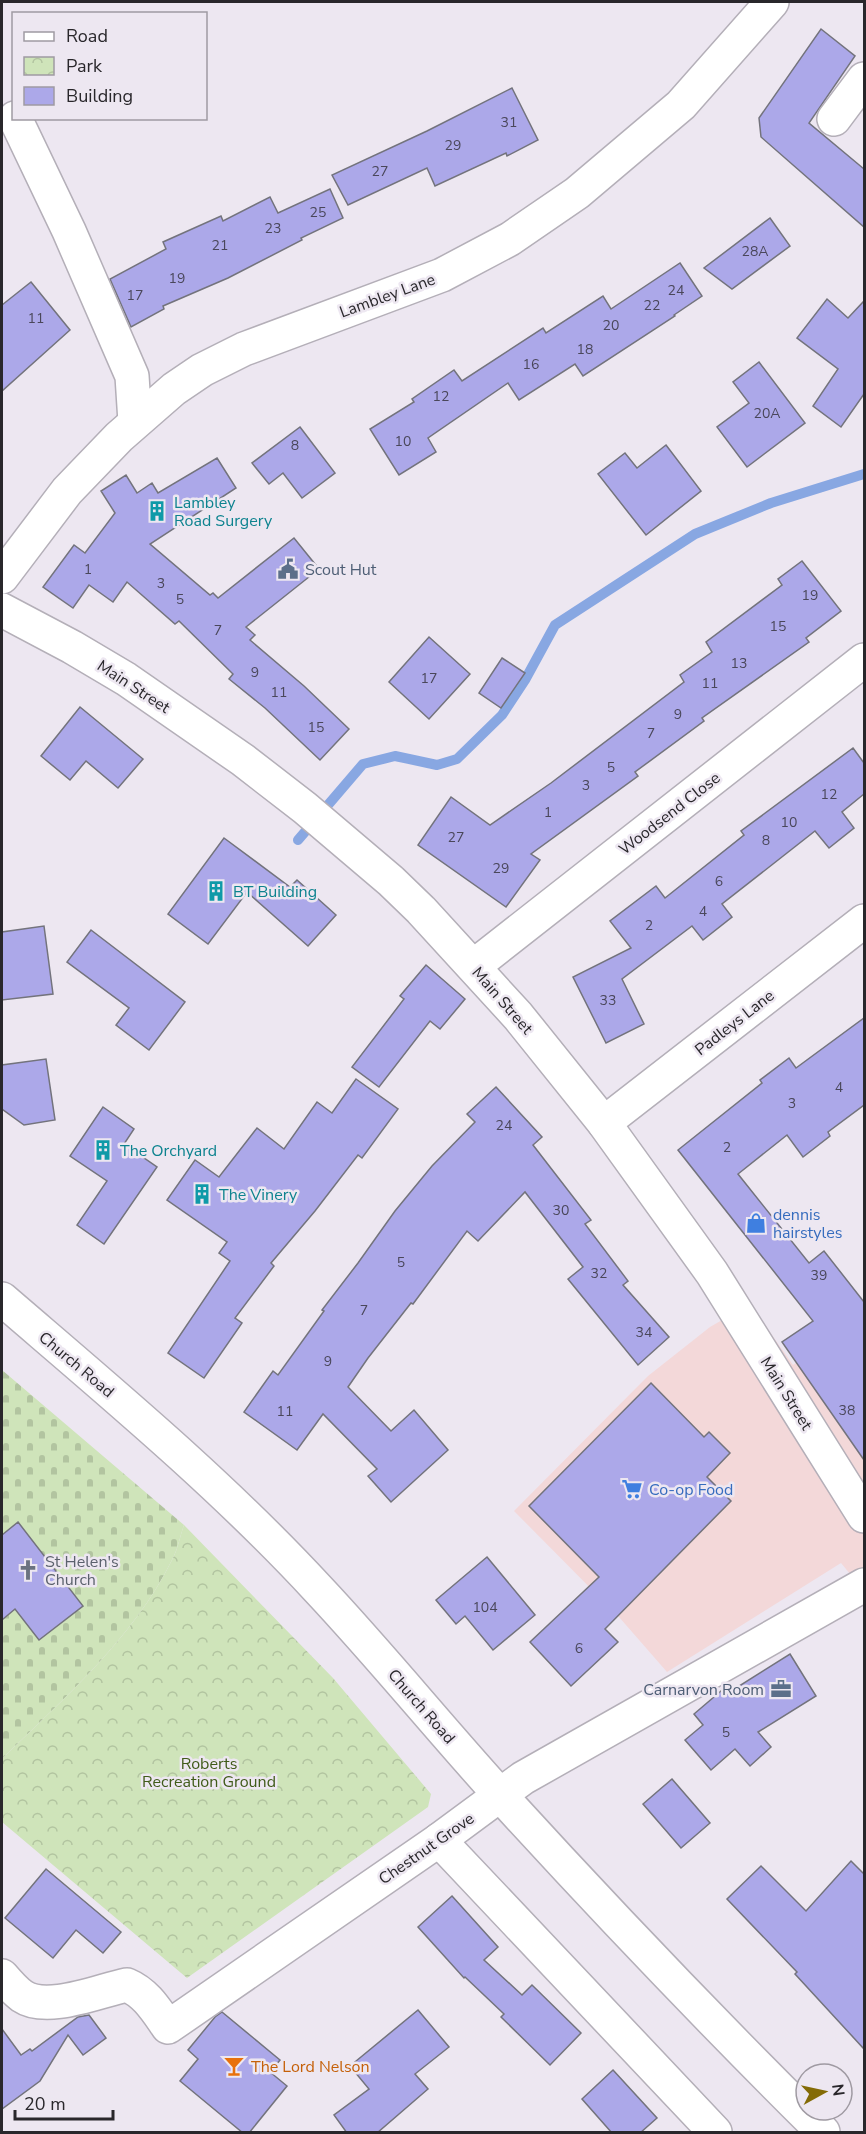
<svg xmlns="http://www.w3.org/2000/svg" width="866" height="2134" font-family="'Nunito Sans',sans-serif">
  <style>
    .commercial { fill: #f3d8d9 }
    .cemetery { fill: url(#cemetery-stones) }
    .park { fill: url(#park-crowns) }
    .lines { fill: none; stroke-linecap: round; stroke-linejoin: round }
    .stream { stroke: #88a7e2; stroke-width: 10 }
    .building { fill: #aca8e9; stroke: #73737c; stroke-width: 1.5 }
    .street-casing { stroke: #b4afb8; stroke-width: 36 }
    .secondary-casing { stroke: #b4afb8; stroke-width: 36 }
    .primary-casing { stroke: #b4afb8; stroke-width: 36 }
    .street { stroke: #fff; stroke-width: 33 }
    .secondary { stroke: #fff; stroke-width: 33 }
    .primary { stroke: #fff; stroke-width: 33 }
    .labels { text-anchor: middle; stroke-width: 5; stroke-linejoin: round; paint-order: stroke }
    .number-label { font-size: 14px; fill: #4a475a }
    .street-label { font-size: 16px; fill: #29272b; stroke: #ede7f1 }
    .culture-label { font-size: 16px; fill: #0d838f; stroke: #ede7f1; text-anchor: start }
    .service-label { font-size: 16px; fill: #4e5e75; stroke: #ede7f1; text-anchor: start }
    .shop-label { font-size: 16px; fill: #366cbe; stroke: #ede7f1; text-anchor: start }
    .worship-label { font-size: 16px; fill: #5b616d; stroke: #ede7f1; text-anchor: start }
    .park-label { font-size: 16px; fill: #405b19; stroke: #ede7f1 }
    .food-label { font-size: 16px; fill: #c56008; stroke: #ede7f1; text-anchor: start }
  </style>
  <defs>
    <pattern id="cemetery-stones" width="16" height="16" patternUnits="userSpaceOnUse" patternTransform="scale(1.5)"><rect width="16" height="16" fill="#cfe4ba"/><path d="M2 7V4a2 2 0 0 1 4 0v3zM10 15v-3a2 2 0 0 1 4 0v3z" fill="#b2c4a0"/></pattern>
    <pattern id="park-crowns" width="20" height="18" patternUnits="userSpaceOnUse" patternTransform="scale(1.5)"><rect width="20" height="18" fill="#cfe4ba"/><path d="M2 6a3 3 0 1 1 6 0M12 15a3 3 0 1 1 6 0" fill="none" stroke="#b2c4a0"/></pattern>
  </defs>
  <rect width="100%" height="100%" fill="#ede7f1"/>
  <polygon class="commercial" points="750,1304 793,1365 864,1314 864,1591 841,1563 667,1672 619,1617 514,1511 648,1376 710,1327"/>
  <path class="cemetery" d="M2,1370L184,1525C180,1536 178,1549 172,1560C133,1639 64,1698 2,1759Z"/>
  <path class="park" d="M184,1525L333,1678L431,1794L428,1807L187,1978L2,1822V1759C64,1698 133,1639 172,1560C178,1549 180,1536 184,1525Z"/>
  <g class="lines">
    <polyline class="stream" points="298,840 363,764 395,756 437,765 457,759 502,715 525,680 555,625 695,534 771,503 864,474"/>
  </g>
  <g class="building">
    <polygon points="821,29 855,56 809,123 864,169 864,227 761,137 759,118"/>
    <polygon points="512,88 538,140 507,156 506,153 435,186 427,168 348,205 332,175 427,131"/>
    <polygon points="330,189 343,218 301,238 302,240 228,278 163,306 164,309 131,327 110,279 166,249 163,242 221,216 223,221 270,197 278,213"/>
    <polygon points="770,218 790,246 732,289 704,268"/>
    <polygon points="680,263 702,296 674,315 675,316 583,376 575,364 519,400 508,383 428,438 436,452 399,475 370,429 414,402 412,399 454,370 462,381 543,328 546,333 603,296 611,309"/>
    <polygon points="31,282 70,330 2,391 2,305"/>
    <polygon points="827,299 848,318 864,301 864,394 841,427 813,406 838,369 797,338"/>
    <polygon points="759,362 805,423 747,467 717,427 749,403 733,382"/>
    <polygon points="300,427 335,473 302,498 283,473 269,484 252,463"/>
    <polygon points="666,445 701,491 646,535 598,474 625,453 637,468"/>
    <polygon points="217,458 236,488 150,544 210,595 213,593 218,598 294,538 319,569 246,627 255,635 250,640 304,686 349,729 320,760 265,708 229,679 233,674 179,621 175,624 127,582 113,602 89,585 73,608 43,587 74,545 85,553 115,513 101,491 126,475 137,493 152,483 158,493"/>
    <polygon points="802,561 841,611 806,638 809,642 702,718 704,721 635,772 638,776 531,854 540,860 506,907 418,845 451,797 490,825 551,783 684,682 680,675 712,652 706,642 782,585 778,579"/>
    <polygon points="429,637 470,674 429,719 389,682"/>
    <polygon points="502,658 525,673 501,708 479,693"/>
    <polygon points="80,707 143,759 118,788 86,761 70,780 41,756"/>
    <polygon points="853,748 864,763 864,794 842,812 854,828 829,848 815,831 722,904 732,917 703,940 692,926 622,979 644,1024 606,1043 573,977 631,948 610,921 656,886 665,898 744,835 741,831"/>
    <polygon points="224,838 290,887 297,880 336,915 308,946 247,892 208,944 168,914"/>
    <polygon points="44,926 53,994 2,1000 2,932"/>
    <polygon points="91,930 185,1002 149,1050 116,1025 129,1008 67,962"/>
    <polygon points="426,965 465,999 440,1029 430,1021 379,1087 352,1067 404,999 400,996"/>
    <polygon points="864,1018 864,1105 828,1132 830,1136 803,1157 787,1135 738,1174 809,1263 824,1251 864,1302 864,1460 782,1342 813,1321 678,1150 762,1083 760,1080 789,1058 796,1068"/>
    <polygon points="46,1059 55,1120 24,1125 2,1109 2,1065"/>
    <polygon points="356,1079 398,1109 362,1158 358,1155 315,1211 271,1263 274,1266 235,1318 242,1323 204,1378 168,1353 230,1261 219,1253 227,1242 167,1200 195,1160 219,1177 257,1128 284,1149 317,1102 332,1113"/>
    <polygon points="496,1087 542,1137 533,1145 591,1220 585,1224 628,1281 623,1285 669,1337 638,1365 568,1279 583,1267 525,1192 478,1241 467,1231 413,1304 411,1303 368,1358 348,1387 391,1431 414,1410 448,1450 391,1502 368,1476 377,1469 323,1414 297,1450 244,1412 273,1371 278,1375 324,1311 322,1310 358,1263 395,1211 432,1166 475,1122 467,1114"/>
    <polygon points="103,1107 134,1129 124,1144 157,1167 104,1244 77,1225 107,1181 70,1156"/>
    <polygon points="651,1383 704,1437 709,1432 730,1453 707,1477 731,1501 605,1629 618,1642 571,1686 530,1642 599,1577 529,1506"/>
    <polygon points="18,1522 83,1606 39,1640 15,1609 2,1620 2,1535"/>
    <polygon points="487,1557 535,1615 493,1650 465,1616 456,1624 436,1600"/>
    <polygon points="790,1654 816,1696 758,1732 771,1747 750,1766 735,1749 711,1770 685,1740 703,1725 694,1714 721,1691 725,1695"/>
    <polygon points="672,1779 710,1823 681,1848 643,1804"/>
    <polygon points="851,1861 864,1874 864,2049 795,1974 797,1972 727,1899 761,1866 806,1911"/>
    <polygon points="46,1869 121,1932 103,1953 76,1930 53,1958 5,1918"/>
    <polygon points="452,1896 498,1947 484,1960 522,1995 532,1985 581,2033 550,2065 501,2017 504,2014 465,1977 464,1978 418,1927"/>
    <polygon points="418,2010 449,2047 415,2074 428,2089 377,2133 347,2133 334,2115 369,2089 350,2066"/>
    <polygon points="222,2012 280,2060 270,2072 287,2086 249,2133 243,2133 180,2081 198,2059 188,2050 215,2017"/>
    <polygon points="89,2015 106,2038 83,2055 68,2035 40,2081 2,2109 2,2029 21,2055 30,2049 32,2051 78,2017"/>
    <polygon points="613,2070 657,2118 640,2133 612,2133 582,2099"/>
  </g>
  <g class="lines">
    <g class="street-casing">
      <g id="street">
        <polyline points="15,118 69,231 132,376 135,422"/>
        <polyline points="834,119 864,79"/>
        <polyline points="2,577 67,491 119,437 174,389 202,370 244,349 442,275 510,239 577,193 681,105 772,2"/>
        <polyline points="474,966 864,660"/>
        <polyline points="604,1123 864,921"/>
        <polyline points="439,1840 715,2132"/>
        <path d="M2,1976C8,1983 15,1991 22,1996C47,2013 98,1991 127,1985C146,1993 156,2010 168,2027L439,1840L523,1778L864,1585"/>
      </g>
    </g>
    <g class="secondary-casing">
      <polyline id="secondary" points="2,610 72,647 126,679 243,760 305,808 391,881 421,910 518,1016 604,1123 712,1273 864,1516"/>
    </g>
    <g class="primary-casing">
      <path id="primary" d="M2,1299C110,1392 221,1484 318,1589C381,1656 439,1728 501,1796C606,1911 713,2023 823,2132"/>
    </g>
    <use href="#street" class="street"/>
    <use href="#secondary" class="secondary"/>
    <use href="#primary" class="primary"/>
  </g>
  <defs>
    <g id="building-bare" transform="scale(1.62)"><path d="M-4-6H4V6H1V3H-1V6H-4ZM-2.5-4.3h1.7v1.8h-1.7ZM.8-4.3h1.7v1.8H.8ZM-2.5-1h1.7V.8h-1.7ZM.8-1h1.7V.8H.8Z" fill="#0f9aa8" stroke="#ede7f1" stroke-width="2.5" paint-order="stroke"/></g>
    <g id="civic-bare" transform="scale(1.62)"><path d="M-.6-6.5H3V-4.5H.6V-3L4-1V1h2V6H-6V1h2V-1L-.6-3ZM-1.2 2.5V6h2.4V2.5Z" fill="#5c6f8a" stroke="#ede7f1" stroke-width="2.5" paint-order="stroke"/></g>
    <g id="shop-bare" transform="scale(1.62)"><path d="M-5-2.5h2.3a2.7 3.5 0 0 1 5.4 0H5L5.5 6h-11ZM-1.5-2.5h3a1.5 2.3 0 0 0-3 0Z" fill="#3f7fe0" stroke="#ede7f1" stroke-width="2.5" paint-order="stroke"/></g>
    <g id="supermarket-bare" transform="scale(1.62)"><path d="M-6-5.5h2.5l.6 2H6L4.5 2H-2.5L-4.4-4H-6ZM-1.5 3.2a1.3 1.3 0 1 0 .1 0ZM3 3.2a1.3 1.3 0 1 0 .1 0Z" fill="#3f7fe0" stroke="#ede7f1" stroke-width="2.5" paint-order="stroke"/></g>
    <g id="church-bare" transform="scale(1.62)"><path d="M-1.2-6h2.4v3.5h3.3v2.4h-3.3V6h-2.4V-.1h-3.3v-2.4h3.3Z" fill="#6b7280" stroke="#ede7f1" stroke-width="2.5" paint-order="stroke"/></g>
    <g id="office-bare" transform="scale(1.62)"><path d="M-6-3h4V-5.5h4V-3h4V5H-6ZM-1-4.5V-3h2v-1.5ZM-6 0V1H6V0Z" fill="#5c6f8a" stroke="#ede7f1" stroke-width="2.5" paint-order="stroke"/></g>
    <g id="bar-bare" transform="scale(1.62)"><path d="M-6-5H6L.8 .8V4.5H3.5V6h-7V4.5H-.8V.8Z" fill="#e8710a" stroke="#ede7f1" stroke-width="2.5" paint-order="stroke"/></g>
  </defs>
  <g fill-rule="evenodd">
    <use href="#building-bare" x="157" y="511"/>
    <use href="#civic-bare" x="288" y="569"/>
    <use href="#building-bare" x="216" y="891"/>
    <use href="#building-bare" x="103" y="1150"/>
    <use href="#building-bare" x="202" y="1194"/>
    <use href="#shop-bare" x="756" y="1223"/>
    <use href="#supermarket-bare" x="632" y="1489"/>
    <use href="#church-bare" x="28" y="1570"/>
    <use href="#office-bare" x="781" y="1689"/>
    <use href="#bar-bare" x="234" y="2066"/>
  </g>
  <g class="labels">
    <g class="number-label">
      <text x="509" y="127">31</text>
      <text x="453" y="150">29</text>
      <text x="380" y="176">27</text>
      <text x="318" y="217">25</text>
      <text x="273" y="233">23</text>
      <text x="220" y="250">21</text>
      <text x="755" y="256">28A</text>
      <text x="177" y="283">19</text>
      <text x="676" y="295">24</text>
      <text x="135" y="300">17</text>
      <text x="652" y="310">22</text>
      <text x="36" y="323">11</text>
      <text x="611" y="330">20</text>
      <text x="585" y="354">18</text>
      <text x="531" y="369">16</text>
      <text x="441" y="401">12</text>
      <text x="767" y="418">20A</text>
      <text x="403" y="446">10</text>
      <text x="295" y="450">8</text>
      <text x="88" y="574">1</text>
      <text x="161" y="588">3</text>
      <text x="810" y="600">19</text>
      <text x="180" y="604">5</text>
      <text x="778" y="631">15</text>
      <text x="218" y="635">7</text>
      <text x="739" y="668">13</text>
      <text x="255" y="677">9</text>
      <text x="429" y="683">17</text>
      <text x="710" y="688">11</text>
      <text x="279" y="697">11</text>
      <text x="678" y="719">9</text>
      <text x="316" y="732">15</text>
      <text x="651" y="738">7</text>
      <text x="611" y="772">5</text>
      <text x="586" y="790">3</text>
      <text x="829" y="799">12</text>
      <text x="548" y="817">1</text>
      <text x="789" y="827">10</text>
      <text x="456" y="842">27</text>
      <text x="766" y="845">8</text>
      <text x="501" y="873">29</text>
      <text x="719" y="886">6</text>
      <text x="703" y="916">4</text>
      <text x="649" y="930">2</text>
      <text x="608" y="1005">33</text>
      <text x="839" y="1092">4</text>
      <text x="792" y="1108">3</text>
      <text x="504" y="1130">24</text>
      <text x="727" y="1152">2</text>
      <text x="561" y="1215">30</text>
      <text x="401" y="1267">5</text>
      <text x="599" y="1278">32</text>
      <text x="819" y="1280">39</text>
      <text x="364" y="1315">7</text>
      <text x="644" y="1337">34</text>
      <text x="328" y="1366">9</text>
      <text x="847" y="1415">38</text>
      <text x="285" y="1416">11</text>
      <text x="485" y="1612">104</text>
      <text x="579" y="1653">6</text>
      <text x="726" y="1737">5</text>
    </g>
    <g class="street-label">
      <text transform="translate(387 295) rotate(-20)" y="6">Lambley Lane</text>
      <text transform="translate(134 686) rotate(33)" y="6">Main Street</text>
      <text transform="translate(669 813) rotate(-38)" y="6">Woodsend Close</text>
      <text transform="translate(503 1000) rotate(49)" y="6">Main Street</text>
      <text transform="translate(734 1022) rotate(-38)" y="6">Padleys Lane</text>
      <text transform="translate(77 1364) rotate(40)" y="6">Church Road</text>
      <text transform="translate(787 1393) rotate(58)" y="6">Main Street</text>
      <text transform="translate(422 1706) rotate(49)" y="6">Church Road</text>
      <text transform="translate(426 1848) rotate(-35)" y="6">Chestnut Grove</text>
    </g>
    <g class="culture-label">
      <text x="174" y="508">Lambley<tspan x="174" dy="18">Road Surgery</tspan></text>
      <text x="233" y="897">BT Building</text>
      <text x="120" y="1156">The Orchyard</text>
      <text x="219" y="1200">The Vinery</text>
    </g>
    <g class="service-label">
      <text x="305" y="575">Scout Hut</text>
      <text x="764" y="1695" text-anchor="end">Carnarvon Room</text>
    </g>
    <g class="shop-label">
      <text x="773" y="1220">dennis<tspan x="773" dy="18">hairstyles</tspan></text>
      <text x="649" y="1495">Co-op Food</text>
    </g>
    <g class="worship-label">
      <text x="45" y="1567">St Helen's<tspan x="45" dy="18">Church</tspan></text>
    </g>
    <g class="park-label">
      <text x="209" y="1769">Roberts<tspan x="209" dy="18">Recreation Ground</tspan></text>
    </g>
    <g class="food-label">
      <text x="251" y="2072">The Lord Nelson</text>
    </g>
  </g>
  <rect width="866" height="2134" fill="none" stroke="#29272b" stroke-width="6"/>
  <rect x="12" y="12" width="195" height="108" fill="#ede7f1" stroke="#9f9aa2" stroke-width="1.5"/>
  <rect x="24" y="32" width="30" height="9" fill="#ffffff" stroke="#9f9aa2" stroke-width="1.5"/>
  <text x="66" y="42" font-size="18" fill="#29272b">Road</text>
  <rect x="24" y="57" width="30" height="18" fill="url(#park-crowns)" stroke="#9f9aa2" stroke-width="1.5"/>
  <text x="66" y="72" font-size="18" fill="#29272b">Park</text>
  <rect x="24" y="87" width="30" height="18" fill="#aca8e9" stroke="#9f9aa2" stroke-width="1.5"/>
  <text x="66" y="102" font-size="18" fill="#29272b">Building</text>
  <g transform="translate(824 2092) rotate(82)"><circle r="28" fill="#ede7f1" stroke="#9f9aa2" stroke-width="1.5"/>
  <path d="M0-4.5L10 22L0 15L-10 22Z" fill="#846b06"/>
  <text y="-9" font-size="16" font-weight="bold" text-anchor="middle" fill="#29272b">N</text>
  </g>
  <path d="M15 2110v9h98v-9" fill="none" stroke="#29272b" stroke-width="3"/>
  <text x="24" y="2110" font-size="18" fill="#29272b" stroke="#ede7f1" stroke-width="4.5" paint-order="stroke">20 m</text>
</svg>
